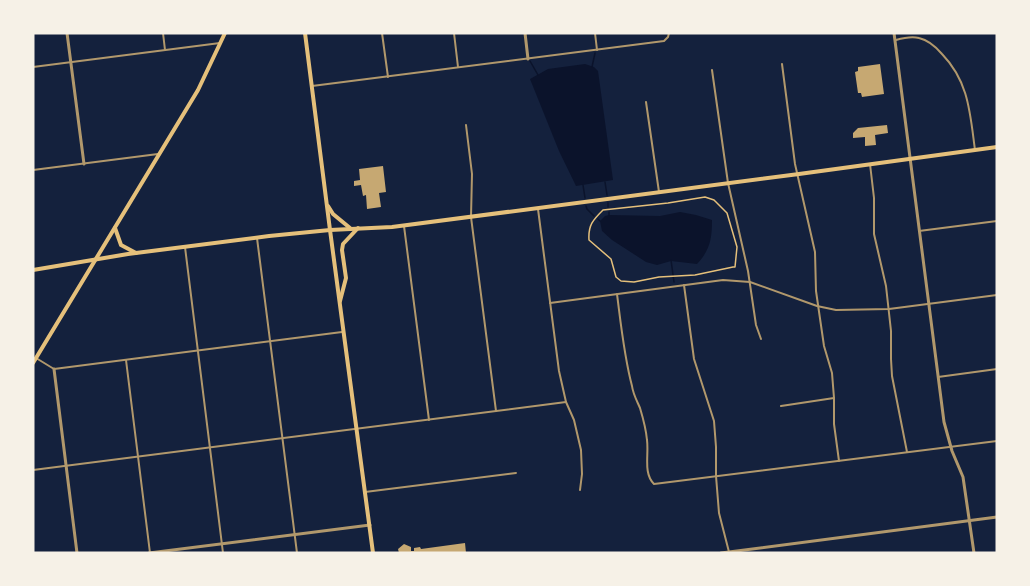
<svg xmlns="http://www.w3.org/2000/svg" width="1030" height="586" font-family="'PT Sans',sans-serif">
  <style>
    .water { fill: #0b132b }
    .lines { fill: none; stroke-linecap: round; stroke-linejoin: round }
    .stream { stroke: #0b132b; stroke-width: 1.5 }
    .building { fill: #c6a872 }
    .path { stroke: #e5c07b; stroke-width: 1.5 }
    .minor { stroke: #b1986c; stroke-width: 2 }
    .tertiary { stroke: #b1986c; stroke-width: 3 }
    .secondary { stroke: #e5c07b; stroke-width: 4 }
    .primary { stroke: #e5c07b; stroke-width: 4 }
  </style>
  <rect width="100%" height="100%" fill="#14213d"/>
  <g class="water">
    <polygon points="585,64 594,67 598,71 613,180 576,186 559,151 530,79 548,69"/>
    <path d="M680,212L696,215L712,220C712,239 710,250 697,264L671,261L657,265L646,262L612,240L602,231L600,221L605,216L609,215L660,216Z"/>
  </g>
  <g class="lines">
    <g class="stream">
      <polyline points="530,61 538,75"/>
      <polyline points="592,67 595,53"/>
      <polyline points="605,182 607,195"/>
      <polyline points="583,185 585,198"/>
      <polyline points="608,203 608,207"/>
      <polyline points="586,206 587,209 594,216"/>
      <polyline points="609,212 609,215"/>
      <polyline points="598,219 600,221"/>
      <polyline points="671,260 674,282"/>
    </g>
  </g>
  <g class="building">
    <polygon points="880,64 884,94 862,97 861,93 858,93 855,72 858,71 858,67"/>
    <polygon points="887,125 888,133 875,135 876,145 865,146 865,137 853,138 853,133 858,128"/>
    <polygon points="383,166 386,192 379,193 381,207 367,209 366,195 363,196 361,185 354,186 354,181 360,180 359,169"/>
    <polygon points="465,543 466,553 399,553 398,549 404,544 411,547 411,551 414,551 414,548 420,547 421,549"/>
  </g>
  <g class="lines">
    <path class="path" d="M705,197L714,200L727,213L737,247L735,267H733L695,275L659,277L634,282L621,281L616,277L611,259L589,240C588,225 593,220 603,210L668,203Z"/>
    <g class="minor">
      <polyline points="163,33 165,50"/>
      <polyline points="382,33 388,77"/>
      <polyline points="454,33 458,67"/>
      <polyline points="595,33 597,50"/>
      <path d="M896,40C903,38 911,36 919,38C928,40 936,47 942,54C969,82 970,113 975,150"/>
      <polyline points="782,64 795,164 815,252 816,291 824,346 832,373 834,398 834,424 839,461"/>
      <polyline points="33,67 220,43"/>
      <polyline points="712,70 728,183 748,271 756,325 761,339"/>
      <polyline points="312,86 664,41 668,37 669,33"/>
      <polyline points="646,102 659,192"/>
      <polyline points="466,125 472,174 471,217 496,411"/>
      <polyline points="870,164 874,198 874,234 886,286 891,331 891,359 892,376 907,452"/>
      <polyline points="33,170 158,154"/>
      <polyline points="538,209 559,371 566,402 574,420 581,450 582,474 580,490"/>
      <polyline points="404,226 429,420"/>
      <polyline points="919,231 997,221"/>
      <polyline points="257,238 297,553"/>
      <polyline points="185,247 223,553"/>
      <polyline points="684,285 694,359 714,421 716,447 716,476 719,513 729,552"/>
      <path d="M617,294C621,325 624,356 632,386C633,394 637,401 640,408C643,418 646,429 647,440C649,455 643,473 654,484L997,441"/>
      <polyline points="550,303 723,280 750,282 817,306 836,310 889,309 997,295"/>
      <polyline points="36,358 54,369 342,332"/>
      <polyline points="126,360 150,553"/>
      <polyline points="938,377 997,369"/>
      <polyline points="781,406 834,398"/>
      <polyline points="33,470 566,402"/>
      <polyline points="365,492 516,473"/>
    </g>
    <g class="tertiary">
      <polyline points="67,33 84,164"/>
      <polyline points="525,33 528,59"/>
      <polyline points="894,33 944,422 952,451 963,477 974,553"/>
      <polyline points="54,369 77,553"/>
      <polyline points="149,553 370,525"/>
      <polyline points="721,553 997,517"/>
    </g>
    <g class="secondary">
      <polyline points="305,33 330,230 373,553"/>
      <polyline points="328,206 333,214 350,228"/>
      <polyline points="33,270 128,254 269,236 330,230 392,227 799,174 997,147"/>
      <polyline points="340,301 346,278 342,250 343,244 358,228"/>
    </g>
    <g class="primary">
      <polyline points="115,228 121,245 136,253"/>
      <polyline points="33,363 198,90 225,33"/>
    </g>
  </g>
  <rect width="1030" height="586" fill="none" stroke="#f6f1e7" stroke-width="69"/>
</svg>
